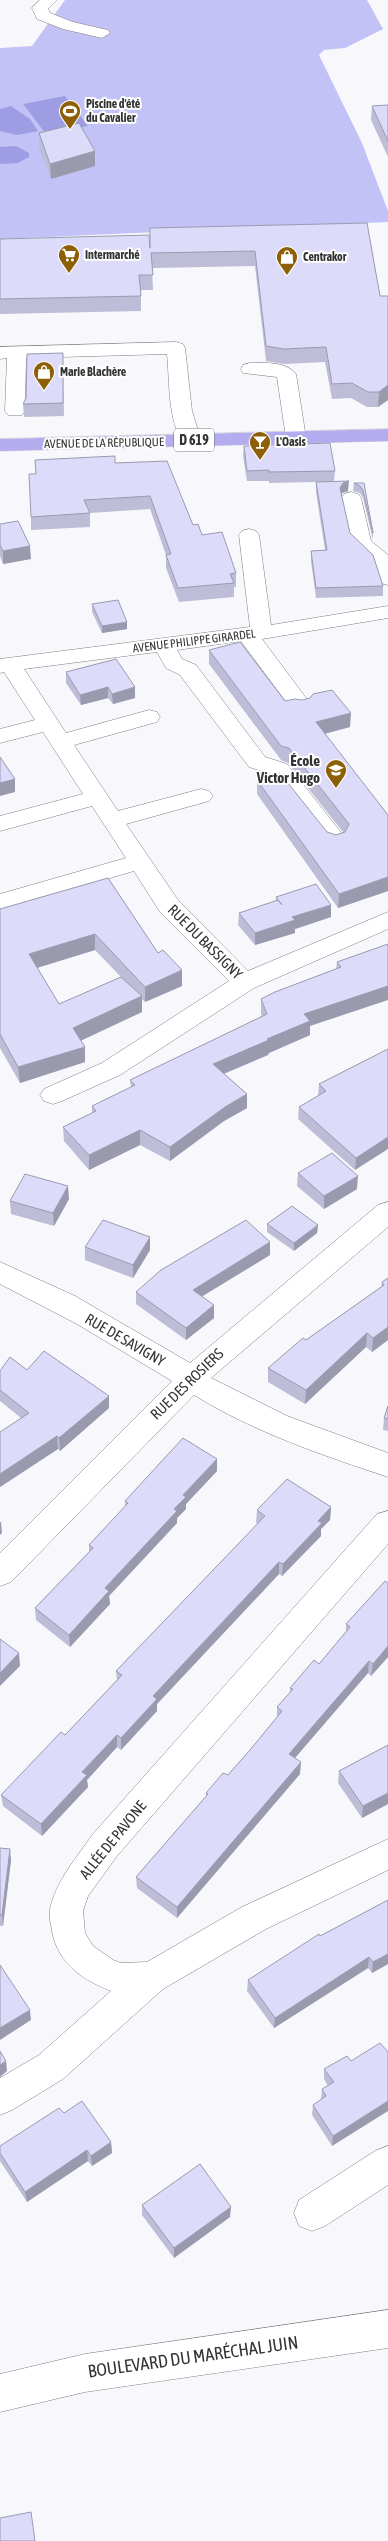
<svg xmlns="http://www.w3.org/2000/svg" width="388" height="2541" font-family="'Asap Condensed',sans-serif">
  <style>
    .green { fill: #c2c2f6 }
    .water { fill: #9e9ce3 }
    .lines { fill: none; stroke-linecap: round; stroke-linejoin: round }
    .minor-casing { stroke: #7e7e82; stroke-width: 1 }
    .major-casing { stroke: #d6d6d7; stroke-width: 1 }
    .minor { fill: #fff; fill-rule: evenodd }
    .major { fill: #b3adf0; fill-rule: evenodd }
    .wall { fill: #bdbdd7; fill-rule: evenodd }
    .shaded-wall { fill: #9a9aaf }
    .building { fill: #dcdcfa; stroke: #9a9aaf }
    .labels { text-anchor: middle; stroke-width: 4; stroke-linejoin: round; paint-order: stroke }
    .far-poi-label { font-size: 12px; font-weight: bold; fill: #343435; stroke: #fff; text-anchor: start }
    .far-street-label { font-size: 12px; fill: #343435; stroke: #fff }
    .shield { fill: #fff; stroke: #717172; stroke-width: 1 }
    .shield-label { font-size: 14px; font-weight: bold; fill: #343435 }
    .poi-label { font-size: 15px; font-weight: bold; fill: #343435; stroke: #fff; text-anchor: end }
    .street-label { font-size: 15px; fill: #343435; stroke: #fff }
    .near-street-label { font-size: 18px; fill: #343435; stroke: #fff }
  </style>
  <rect width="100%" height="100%" fill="#f8f8fc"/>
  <polygon class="green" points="65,0 367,0 383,29 345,48 324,50 319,55 362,143 388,211 388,222 0,239 0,48 32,46"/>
  <g class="water">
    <polygon points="65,96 88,126 46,134 23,104"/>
    <polygon points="11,106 30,119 38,131 17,135 0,131 0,109"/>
    <polygon points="16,146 29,153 29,157 18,163 0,164 0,147"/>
  </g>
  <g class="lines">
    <g class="minor-casing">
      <g id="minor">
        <polygon points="40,0 57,0 48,9 50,13 73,22 108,30 110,33 102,38 63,29 37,19 32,8"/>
        <path d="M176,342L183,344L185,348L192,411L201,440L198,444H184C167,420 170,382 167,354L26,358L25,411L22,415H8L5,411L7,358L0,359V347Z"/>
        <path d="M250,363C264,363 286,361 296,374L306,438L303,442H289L286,438L277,377L243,373L241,369L243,365Z"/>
        <polygon points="351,492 358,494 361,498 371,541 388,555 388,585 381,583 374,564 351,543 341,498 344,494"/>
        <polygon points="249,529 256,531 259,535 271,625 388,606 388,618 262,639 312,706 309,711 301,713 293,711 241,641 177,650 182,659 196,665 265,757 287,764 343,835 347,840 343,845 335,848 327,845 271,774 249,767 180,675 166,668 157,652 24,669 66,733 149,710 157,712 160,717 157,722 74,745 118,811 201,789 209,791 213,796 209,801 126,824 178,900 248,971 388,912 388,929 254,988 120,1075 62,1101 53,1104 44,1101 40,1095 44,1089 102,1063 229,981 160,912 134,871 0,910 0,894 126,858 92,806 0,831 0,816 83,794 43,732 0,743 0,729 35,720 4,672 0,673 0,659 250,627 239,535 242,531"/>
        <path d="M388,1202V1227L211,1378L287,1416L388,1453V1477C322,1455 254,1432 194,1395L11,1582L0,1586V1553L172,1381L77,1324L0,1284V1262L75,1296L190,1363L378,1205Z"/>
        <path d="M388,1511V1544L117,1856L88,1896L83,1911L85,1933L93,1946L113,1960L121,1963L147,1962L242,1907L388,1839V1870L266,1929L163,1989L63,2079L12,2110L0,2115V2078L39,2055L111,1991C80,1979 55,1961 51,1925C50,1921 49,1915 50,1910C55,1882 77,1857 93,1834L377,1514Z"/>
        <polygon points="388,2146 388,2185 325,2226 312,2231 299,2226 294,2213 299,2200 375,2151"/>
        <polygon points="388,2310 388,2348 85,2392 0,2412 0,2374 85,2354"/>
      </g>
    </g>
    <g class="major-casing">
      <polygon id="major" points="388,429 388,441 0,451 0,439"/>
    </g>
    <use href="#minor" class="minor"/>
    <use href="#major" class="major"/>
  </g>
  <g class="wall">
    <polygon points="388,105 388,157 371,120 372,106"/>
    <polygon points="39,133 95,166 51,179 39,148"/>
    <polygon points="367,223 380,296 388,296 388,400 378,407 367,407 351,398 332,399 325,362 284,364 266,361 255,266 152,268 153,290 141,290 141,311 0,314 0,239 150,247"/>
    <polygon points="63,366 64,416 24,417 23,404"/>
    <polygon points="244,446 335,471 334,481 348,491 342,493 341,495 350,533 383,586 383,596 316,598 311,561 311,551 325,550 316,492 316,482 269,483 269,481 247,481 243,456"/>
    <polygon points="115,463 193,525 236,573 236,587 234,587 234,597 179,602 166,568 166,555 150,509 90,513 90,527 31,530 31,517 36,474"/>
    <polygon points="354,483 364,483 373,533 373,540 363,498 360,493 353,491"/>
    <polygon points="0,524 31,559 3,564 0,556"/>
    <polygon points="92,604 127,629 102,633 92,612"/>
    <polygon points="209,650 285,701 350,727 325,734 388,815 388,891 338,908 257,794 257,780 327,832 336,835 343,832 288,763 281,760 209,664"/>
    <polygon points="66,672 135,687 135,698 113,704 108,698 81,705 66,683"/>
    <path d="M108,878L158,953L182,970V986L145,1002L142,999V1012L81,1040L85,1047V1062L20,1083L0,1048V909ZM95,950L121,977L59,1004L37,968Z"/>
    <polygon points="276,897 331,917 295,929 295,933 255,945 238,925 239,913 276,901"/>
    <polygon points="388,944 310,1026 310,1035 269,1053 268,1055 224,1074 247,1094 247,1108 224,1121 170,1161 140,1145 89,1170 64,1141 63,1127 92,1113 92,1106 131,1087 130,1080 262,1017 261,1014 261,999 336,969 337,962"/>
    <polygon points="388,1049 355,1170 298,1119 299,1107 318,1096 319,1084"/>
    <polygon points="298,1173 357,1189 324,1209 297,1186"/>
    <polygon points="69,1199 54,1226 11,1214 10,1201"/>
    <polygon points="267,1224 318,1225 317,1233 294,1251 267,1232"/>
    <polygon points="85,1247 150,1250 133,1278 85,1260"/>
    <polygon points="270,1255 202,1296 214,1305 214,1318 186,1340 136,1304 136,1292"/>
    <polygon points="388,1278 388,1340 372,1352 366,1347 305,1404 268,1382 268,1368 306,1340 381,1287 382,1282"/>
    <polygon points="27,1370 109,1396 109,1408 60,1451 58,1449 0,1487 0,1432 21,1418 0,1401 0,1371"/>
    <polygon points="388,1406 388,1431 383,1430 384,1418"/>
    <polygon points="217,1459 217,1471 186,1504 186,1509 177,1518 177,1523 109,1596 110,1604 70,1647 36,1620 35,1608 89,1552 89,1545 125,1507 125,1501"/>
    <polygon points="331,1507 330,1520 321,1529 321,1536 282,1576 279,1574 157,1704 157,1711 121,1750 117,1747 87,1780 88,1787 42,1836 3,1806 1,1795 65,1735 117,1680 116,1671 258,1524 256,1523 257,1510"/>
    <polygon points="388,1583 388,1657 371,1676 368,1673 295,1758 300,1774 177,1918 137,1888 136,1877 206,1797 206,1793 228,1775 277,1718 277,1707 290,1693 290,1688 319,1664 346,1632 346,1624"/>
    <polygon points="388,1745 388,1804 362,1818 338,1783 339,1771"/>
    <polygon points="0,1848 11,1860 3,1926 0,1926"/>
    <polygon points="388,1900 388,1964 372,1973 368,1968 274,2028 247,1991 248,1980 320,1936"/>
    <polygon points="387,2052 332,2146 312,2115 313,2105 321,2099 322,2089 328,2086 324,2079 324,2069 351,2061"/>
    <polygon points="64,2113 111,2142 112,2153 92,2166 88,2161 27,2202 0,2161 0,2146"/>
    <polygon points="142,2205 230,2217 174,2258 142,2215"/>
  </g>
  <g class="shaded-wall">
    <polygon points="95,151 95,166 51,179 50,164"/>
    <polygon points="388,385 388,400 378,407 379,392"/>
    <polygon points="349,481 348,491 342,493 339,498 340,488 343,483"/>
    <polygon points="30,546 31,559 3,564 3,551"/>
    <polygon points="127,622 127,629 102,633 102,626"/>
    <polygon points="108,687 108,698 81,705 80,695"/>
    <polygon points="135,687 135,698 113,704 112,694"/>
    <polygon points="351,713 350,727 315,736 316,722"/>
    <polygon points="15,779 15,792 0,796 0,783"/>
    <polygon points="388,877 388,891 338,908 339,894"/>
    <polygon points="331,905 331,917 295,929 295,933 255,945 255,933 292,917"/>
    <polygon points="95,934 95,950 30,970 29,954"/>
    <polygon points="182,970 182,986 145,1002 145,987"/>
    <polygon points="388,986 388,1000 310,1026 310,1035 269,1053 268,1055 213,1078 213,1064 267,1039 304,1014"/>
    <polygon points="142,996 142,1012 74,1044 73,1028"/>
    <polygon points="85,1047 85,1062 20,1083 18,1067"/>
    <polygon points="247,1094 247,1108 224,1121 170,1161 170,1147 225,1107"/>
    <polygon points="140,1130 140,1145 89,1170 89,1155"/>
    <polygon points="388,1137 388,1149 355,1170 356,1158"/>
    <polygon points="358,1176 357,1189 324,1209 324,1196"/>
    <polygon points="68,1186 69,1199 54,1226 53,1213"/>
    <polygon points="318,1225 317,1233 294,1251 294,1243"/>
    <polygon points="150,1237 150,1250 133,1278 133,1265"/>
    <polygon points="270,1242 270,1255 193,1302 193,1290"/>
    <polygon points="214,1305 214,1318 186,1340 186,1328"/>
    <polygon points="388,1327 388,1340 372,1352 373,1338"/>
    <polygon points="367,1333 366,1347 305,1404 306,1390"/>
    <polygon points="109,1396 109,1408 60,1451 59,1438"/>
    <polygon points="57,1436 58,1449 0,1487 0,1474"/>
    <polygon points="217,1459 217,1471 186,1504 186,1509 177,1518 177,1523 109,1596 110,1604 70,1647 69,1635 105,1588 174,1509 183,1495"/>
    <polygon points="331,1507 330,1520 321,1529 321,1536 282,1576 283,1564 318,1521"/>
    <polygon points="0,1522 1,1522 2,1533 0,1535"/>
    <polygon points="279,1562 279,1574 157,1704 157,1711 121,1750 121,1738 153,1696"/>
    <polygon points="388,1646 388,1657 371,1676 373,1664"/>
    <polygon points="19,1653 20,1666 0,1686 0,1673"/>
    <polygon points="369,1661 368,1673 288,1766 289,1754"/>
    <polygon points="117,1735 117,1747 87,1780 88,1787 42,1836 41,1824 82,1772"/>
    <polygon points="301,1762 300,1774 177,1918 177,1907"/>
    <polygon points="388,1793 388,1804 362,1818 363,1806"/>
    <polygon points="10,1849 11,1860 3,1926 2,1915"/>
    <polygon points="388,1954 388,1964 372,1973 373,1962"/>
    <polygon points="369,1957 368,1968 274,2028 275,2018"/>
    <polygon points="30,2010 31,2020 0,2040 0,2028"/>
    <polygon points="6,2061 7,2071 0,2077 0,2065"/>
    <polygon points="388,2101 388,2111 332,2146 333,2136"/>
    <polygon points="111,2142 112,2153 92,2166 91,2156"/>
    <polygon points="87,2150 88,2161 27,2202 25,2192"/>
    <polygon points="231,2207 230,2217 174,2258 174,2248"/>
  </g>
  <g class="building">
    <polygon points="388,105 388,141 372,106"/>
    <polygon points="79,123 95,151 50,164 39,133"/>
    <polygon points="367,223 380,296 388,296 388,385 379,392 368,392 352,383 332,384 326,347 284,349 266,346 255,251 151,253 153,275 139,275 141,296 0,299 0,239 149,235 150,248 150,228"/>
    <polygon points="63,353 63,403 23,404 26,398 27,354"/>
    <polygon points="330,443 335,471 269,472 269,470 247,471 244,446"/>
    <polygon points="115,456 115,463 167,461 193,525 198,524 202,535 222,532 236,573 230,574 234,583 178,588 166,555 171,554 150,496 84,500 90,513 31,517 29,474 36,474 35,460"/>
    <polygon points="349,481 343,483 340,488 350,533 373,555 383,586 316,588 311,551 327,550 316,482"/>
    <polygon points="354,483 364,483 373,533 363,490 360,486"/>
    <polygon points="18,521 30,546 3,551 0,545 0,524"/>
    <polygon points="118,600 127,622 102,626 92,604"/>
    <polygon points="240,642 285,701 295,699 302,700 310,698 313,694 332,690 351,713 316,722 388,815 388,877 339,894 257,780 280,773 327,832 336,835 345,832 349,824 289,748 281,746 209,650"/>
    <polygon points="116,659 135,687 112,694 108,687 80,695 66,672"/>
    <polygon points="0,757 15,779 0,783"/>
    <polygon points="108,878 158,953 163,950 182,970 145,987 95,934 29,954 59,1004 121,977 142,996 73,1028 85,1047 18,1067 0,1034 0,909"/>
    <polygon points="316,884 331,905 292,917 295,920 255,933 239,913 278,900 282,905 276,897"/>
    <polygon points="388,944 388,986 304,1014 310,1021 267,1039 269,1040 213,1064 247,1094 225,1107 170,1147 140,1130 89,1155 63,1127 96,1111 92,1106 135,1085 130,1080 267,1014 261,999 275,992 341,967 337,962"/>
    <polygon points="388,1049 388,1137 356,1158 299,1107 326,1091 319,1084"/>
    <polygon points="332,1153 358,1176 324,1196 298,1173"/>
    <polygon points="25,1174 68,1186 53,1213 10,1201"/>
    <polygon points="292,1206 318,1225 294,1243 267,1224"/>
    <polygon points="103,1220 150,1237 133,1265 85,1247"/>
    <polygon points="246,1220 270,1242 193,1290 214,1305 186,1328 136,1292 161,1270"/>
    <polygon points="388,1278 388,1327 373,1338 367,1333 306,1390 268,1368 303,1338 306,1340 384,1285 382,1282"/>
    <polygon points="44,1351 109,1396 59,1438 57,1436 0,1474 0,1432 29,1413 0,1390 0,1371 10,1357 27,1370"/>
    <polygon points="388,1406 388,1419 384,1418"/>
    <polygon points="183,1438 217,1459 183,1495 186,1497 174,1509 177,1511 105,1588 109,1591 69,1635 35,1608 93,1548 89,1545 128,1503 125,1501"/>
    <polygon points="287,1479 331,1507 318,1521 322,1523 283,1564 279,1562 153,1696 157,1699 121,1738 117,1735 82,1772 87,1775 41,1824 1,1795 61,1732 65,1735 122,1675 116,1671 265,1516 257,1510"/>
    <polygon points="385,1581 388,1583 388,1646 373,1664 369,1661 289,1754 301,1762 177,1907 136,1877 208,1794 206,1793 223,1773 228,1775 250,1750 282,1711 277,1707 293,1689 290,1688 314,1660 319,1664 350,1627 346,1624"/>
    <polygon points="0,1639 19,1653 0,1673"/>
    <polygon points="388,1745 388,1793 363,1806 339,1771"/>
    <polygon points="0,1848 10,1849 2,1915 0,1915"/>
    <polygon points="388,1900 388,1954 373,1962 369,1957 275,2018 248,1980 319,1934 320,1936"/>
    <polygon points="0,1965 30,2010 0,2028"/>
    <polygon points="380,2043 388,2052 388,2101 333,2136 313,2105 326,2096 322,2089 334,2082 324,2069 347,2056 351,2061"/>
    <polygon points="0,2051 6,2061 0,2065"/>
    <polygon points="82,2101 111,2142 91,2156 87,2150 25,2192 0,2153 0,2146 59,2108 64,2113"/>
    <polygon points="200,2164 231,2207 174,2248 142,2205"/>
    <polygon points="31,2512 35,2541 0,2541 0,2518"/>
  </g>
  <defs>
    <g id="stadium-pin" transform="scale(1.125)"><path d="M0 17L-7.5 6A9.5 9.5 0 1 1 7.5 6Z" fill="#8d5f07" stroke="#fff"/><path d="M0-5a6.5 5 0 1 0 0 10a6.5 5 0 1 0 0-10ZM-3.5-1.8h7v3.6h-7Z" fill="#fff"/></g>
    <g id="supermarket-pin" transform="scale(1.125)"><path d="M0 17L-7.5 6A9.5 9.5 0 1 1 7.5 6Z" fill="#8d5f07" stroke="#fff"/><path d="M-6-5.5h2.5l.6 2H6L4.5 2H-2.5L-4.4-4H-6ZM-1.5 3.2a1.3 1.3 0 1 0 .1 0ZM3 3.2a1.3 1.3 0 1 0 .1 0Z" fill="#fff"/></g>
    <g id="shop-pin" transform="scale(1.125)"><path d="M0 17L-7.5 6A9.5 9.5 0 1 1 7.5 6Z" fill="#8d5f07" stroke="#fff"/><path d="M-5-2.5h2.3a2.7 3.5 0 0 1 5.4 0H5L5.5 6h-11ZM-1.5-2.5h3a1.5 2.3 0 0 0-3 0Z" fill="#fff"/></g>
    <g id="bar-pin" transform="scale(1.125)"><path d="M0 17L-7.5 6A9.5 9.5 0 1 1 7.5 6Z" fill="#8d5f07" stroke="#fff"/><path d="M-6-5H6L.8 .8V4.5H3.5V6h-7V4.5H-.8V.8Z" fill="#fff"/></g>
    <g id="school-pin" transform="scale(1.125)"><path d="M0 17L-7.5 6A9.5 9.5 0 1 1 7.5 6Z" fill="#8d5f07" stroke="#fff"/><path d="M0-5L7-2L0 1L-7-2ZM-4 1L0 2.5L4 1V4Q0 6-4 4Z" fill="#fff"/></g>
  </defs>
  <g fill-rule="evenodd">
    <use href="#stadium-pin" x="70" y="111"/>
    <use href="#supermarket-pin" x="69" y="255"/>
    <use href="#shop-pin" x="287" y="257"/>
    <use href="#shop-pin" x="44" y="372"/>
    <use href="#bar-pin" x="260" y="442"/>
    <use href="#school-pin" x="336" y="770"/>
  </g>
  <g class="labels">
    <g class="far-poi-label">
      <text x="86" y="108">Piscine d'été<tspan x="86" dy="14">du Cavalier</tspan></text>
      <text x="85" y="259">Intermarché</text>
      <text x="303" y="261">Centrakor</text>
      <text x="60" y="376">Marie Blachère</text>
      <text x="276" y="446">L'Oasis</text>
    </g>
    <g class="far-street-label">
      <text transform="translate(104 443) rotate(-1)" y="4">AVENUE DE LA RÉPUBLIQUE</text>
      <text transform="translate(194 641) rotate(-7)" y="4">AVENUE PHILIPPE GIRARDEL</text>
    </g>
    <rect class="shield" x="174" y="428.5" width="40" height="23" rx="4"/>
    <g class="shield-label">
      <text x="194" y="445">D 619</text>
    </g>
    <g class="poi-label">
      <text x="320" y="766">École<tspan x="320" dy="17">Victor Hugo</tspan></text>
    </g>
    <g class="street-label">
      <text transform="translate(205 942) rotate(45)" y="5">RUE DU BASSIGNY</text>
      <text transform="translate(125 1340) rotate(30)" y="5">RUE DE SAVIGNY</text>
      <text transform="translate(187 1384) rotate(-44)" y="5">RUE DES ROSIERS</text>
      <text transform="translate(113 1840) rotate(-51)" y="5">ALLÉE DE PAVONE</text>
    </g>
    <g class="near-street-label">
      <text transform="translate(193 2357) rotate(-8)" y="6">BOULEVARD DU MARÉCHAL JUIN</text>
    </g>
  </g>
</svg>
